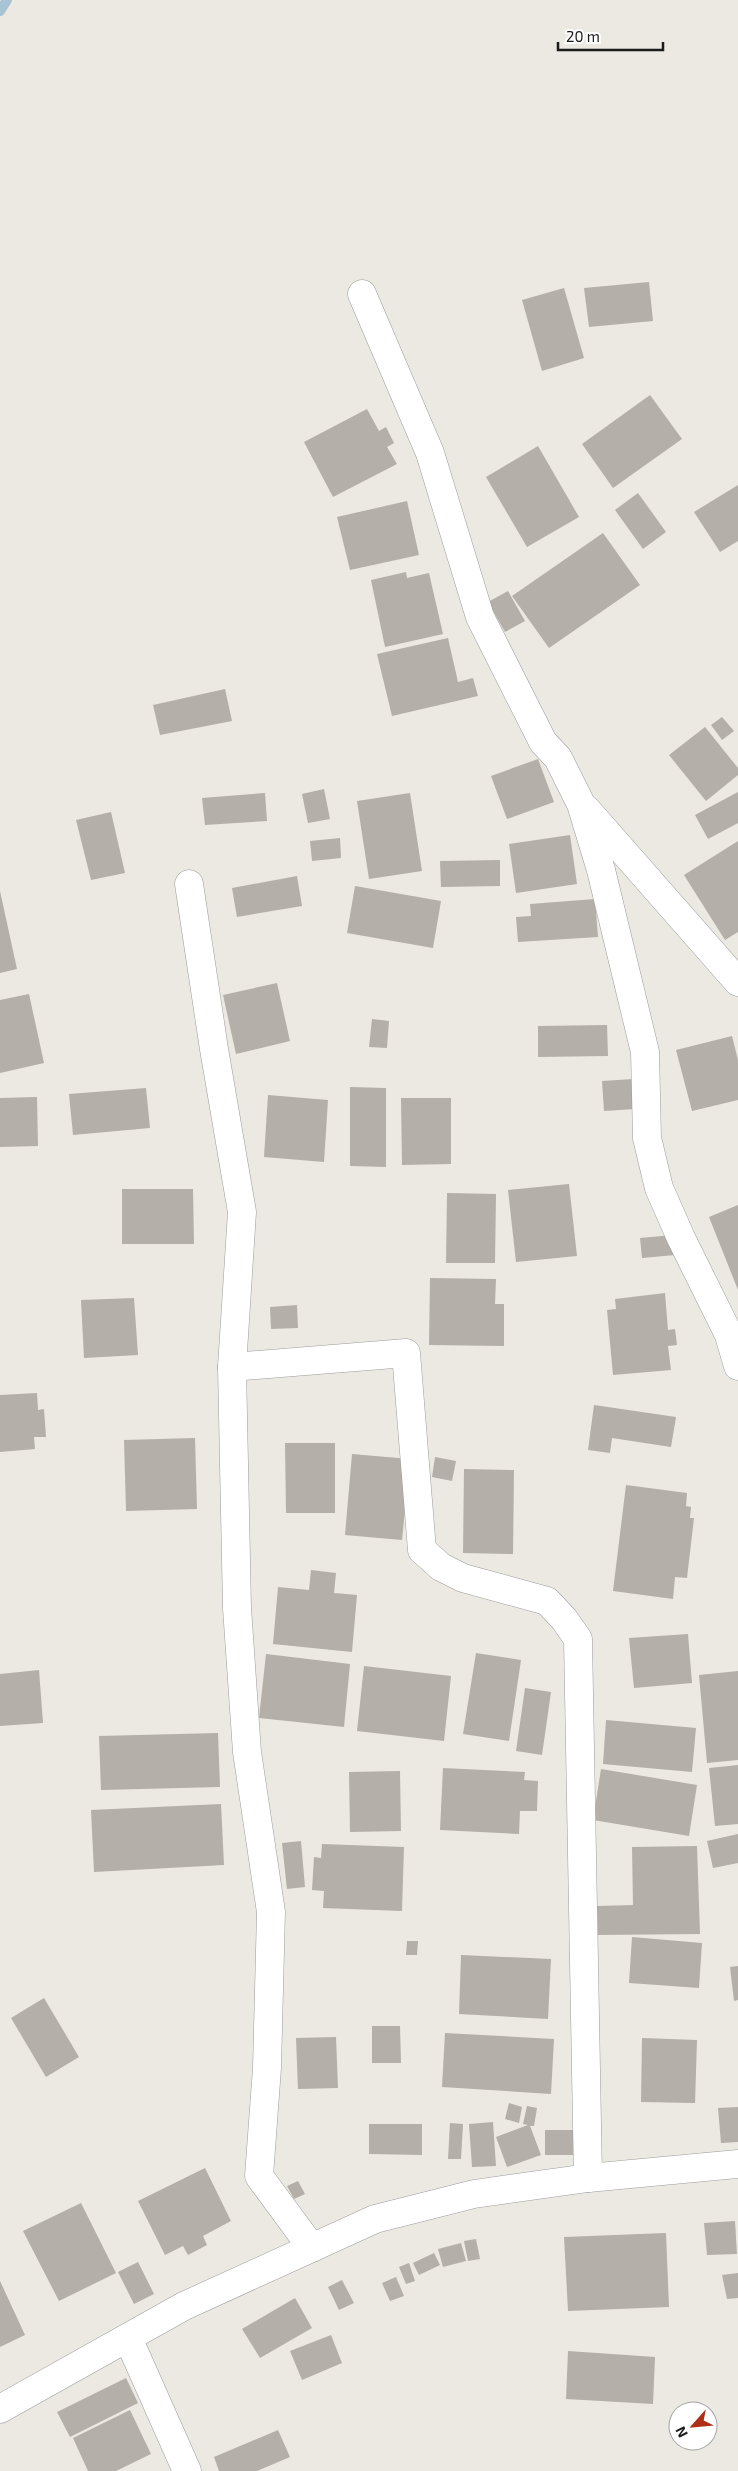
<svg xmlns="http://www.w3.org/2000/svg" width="738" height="2471" font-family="'Exo 2',sans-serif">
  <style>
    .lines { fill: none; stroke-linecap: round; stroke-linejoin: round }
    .stream { stroke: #a7c3d4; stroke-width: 10 }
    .building { fill: #b4afa8 }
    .minor-casing { stroke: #9c9c9c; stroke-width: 29 }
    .minor { stroke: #fff; stroke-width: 28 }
  </style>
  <rect width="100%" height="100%" fill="#ebe9e2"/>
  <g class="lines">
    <polyline class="stream" points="0,11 7,0"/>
  </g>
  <g class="building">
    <polygon points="649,282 653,321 589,327 584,288"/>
    <polygon points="564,288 584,358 542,371 522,300"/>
    <polygon points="650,395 682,439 613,488 582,444"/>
    <polygon points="367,409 379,431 386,427 394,443 387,447 397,464 333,497 304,442"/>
    <polygon points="538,446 579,517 527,547 486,477"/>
    <polygon points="738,485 738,541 720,552 694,512"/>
    <polygon points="638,493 666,532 643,549 615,510"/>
    <polygon points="407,501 419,555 350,570 337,517"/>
    <polygon points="603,533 640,585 549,648 512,596"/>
    <polygon points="406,572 407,578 429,573 443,634 385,647 371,580"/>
    <polygon points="508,591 525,621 505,632 488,602"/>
    <polygon points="448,638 458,682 473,678 478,696 392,716 377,654"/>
    <polygon points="225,689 232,721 160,735 153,705"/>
    <polygon points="722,717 734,731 722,740 711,725"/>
    <polygon points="705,727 738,768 738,775 706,801 669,755"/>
    <polygon points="538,759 554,802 507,819 491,776"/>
    <polygon points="324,789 330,819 308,823 302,794"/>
    <polygon points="738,792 738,823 708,839 695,815"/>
    <polygon points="265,793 267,821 205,825 202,798"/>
    <polygon points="410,793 422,871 369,879 357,801"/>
    <polygon points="111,812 125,873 91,880 76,820"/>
    <polygon points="570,835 577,884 516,893 509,844"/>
    <polygon points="340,838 341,858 312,861 310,841"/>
    <polygon points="738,841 738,932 725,940 684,875"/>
    <polygon points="500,860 500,886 441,887 440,861"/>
    <polygon points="297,876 302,906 237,917 232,888"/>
    <polygon points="355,886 441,901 433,948 347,933"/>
    <polygon points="0,891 17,969 0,973"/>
    <polygon points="595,899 598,937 518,942 516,917 531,916 530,904"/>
    <polygon points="277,983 290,1041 236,1054 223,995"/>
    <polygon points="29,994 44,1063 0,1073 0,1000"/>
    <polygon points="372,1019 389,1021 387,1048 369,1047"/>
    <polygon points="607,1025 608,1056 538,1057 538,1026"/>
    <polygon points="732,1036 738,1060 738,1100 692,1111 676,1050"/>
    <polygon points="633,1079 635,1109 604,1111 602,1081"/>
    <polygon points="350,1087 386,1088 386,1167 350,1166"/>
    <polygon points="146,1088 150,1128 73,1135 69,1094"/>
    <polygon points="268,1095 328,1100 324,1162 264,1157"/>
    <polygon points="37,1097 38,1146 0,1147 0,1098"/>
    <polygon points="401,1098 451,1098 451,1164 402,1165"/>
    <polygon points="569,1184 577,1256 516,1262 508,1190"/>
    <polygon points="122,1189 193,1189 194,1244 122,1244"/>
    <polygon points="447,1193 496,1194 495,1263 446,1263"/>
    <polygon points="738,1205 738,1290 709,1217"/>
    <polygon points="673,1235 675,1255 642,1258 640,1238"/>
    <polygon points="430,1278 496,1279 495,1304 504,1304 504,1346 429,1345"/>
    <polygon points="665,1293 668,1330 675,1329 677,1345 668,1346 671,1370 613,1375 607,1310 616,1309 615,1299"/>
    <polygon points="134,1298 138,1355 84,1358 81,1300"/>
    <polygon points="297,1305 298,1328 271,1329 270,1307"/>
    <polygon points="37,1393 38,1410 44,1409 46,1437 34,1437 35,1449 0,1452 0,1395"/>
    <polygon points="594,1405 676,1417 671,1447 612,1438 610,1453 588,1450"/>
    <polygon points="195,1438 197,1509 126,1511 124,1440"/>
    <polygon points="285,1443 335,1443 335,1513 286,1513"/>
    <polygon points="352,1454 410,1459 402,1540 345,1535"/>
    <polygon points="435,1457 456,1461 452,1481 432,1477"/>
    <polygon points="464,1469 514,1470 513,1554 463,1553"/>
    <polygon points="626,1485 687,1493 686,1506 691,1507 690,1518 694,1518 687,1578 675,1577 673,1599 613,1591"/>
    <polygon points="311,1570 336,1573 334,1593 357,1595 352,1652 273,1644 278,1587 309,1590"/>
    <polygon points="688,1634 692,1683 634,1688 629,1638"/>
    <polygon points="476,1653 521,1660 509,1741 463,1734"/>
    <polygon points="266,1654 350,1664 344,1727 259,1718"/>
    <polygon points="364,1666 451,1676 444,1741 357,1731"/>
    <polygon points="39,1670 43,1723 0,1726 0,1674"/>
    <polygon points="738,1671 738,1760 707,1763 699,1675"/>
    <polygon points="525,1688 551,1692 542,1755 516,1751"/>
    <polygon points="606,1720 696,1728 692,1772 603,1764"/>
    <polygon points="218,1733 220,1787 101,1790 99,1736"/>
    <polygon points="738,1765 738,1824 715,1826 709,1768"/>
    <polygon points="443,1768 525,1772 524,1780 538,1781 537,1811 520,1811 519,1834 440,1830"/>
    <polygon points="601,1769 697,1785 689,1836 593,1820"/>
    <polygon points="400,1771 401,1831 350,1832 349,1772"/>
    <polygon points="221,1804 224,1865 94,1872 91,1810"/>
    <polygon points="738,1834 738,1863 713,1868 707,1841"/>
    <polygon points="301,1841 305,1887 287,1889 282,1843"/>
    <polygon points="322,1844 404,1847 402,1911 323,1908 324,1891 312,1890 314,1857 321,1858"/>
    <polygon points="697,1846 700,1934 598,1935 597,1906 633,1905 632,1847"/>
    <polygon points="632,1937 702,1943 699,1988 629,1983"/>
    <polygon points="407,1941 418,1941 417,1955 406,1955"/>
    <polygon points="461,1955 551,1959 548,2019 459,2014"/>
    <polygon points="738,1966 738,2000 734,2001 730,1967"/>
    <polygon points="44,1998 79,2057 46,2077 11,2018"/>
    <polygon points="372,2026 400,2026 401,2063 372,2063"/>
    <polygon points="445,2033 554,2039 551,2094 442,2087"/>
    <polygon points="336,2037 338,2088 298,2089 296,2038"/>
    <polygon points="642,2038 697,2040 695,2103 641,2102"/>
    <polygon points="509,2103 522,2107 519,2123 505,2119"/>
    <polygon points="527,2106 537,2108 534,2126 530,2126 541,2155 507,2167 496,2137 528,2125 523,2124"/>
    <polygon points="738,2107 738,2142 721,2143 718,2108"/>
    <polygon points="493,2122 496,2166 472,2167 469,2124"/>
    <polygon points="450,2123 463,2124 461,2159 448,2159"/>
    <polygon points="369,2124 422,2124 422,2155 369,2154"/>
    <rect x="545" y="2130" width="31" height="25"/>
    <polygon points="205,2168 231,2221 203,2236 207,2245 188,2255 183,2246 165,2255 138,2201"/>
    <polygon points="298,2181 305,2194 294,2199 287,2186"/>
    <polygon points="81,2203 116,2273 59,2301 23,2231"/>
    <polygon points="735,2221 737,2254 707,2255 704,2223"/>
    <polygon points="666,2233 669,2307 568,2311 564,2237"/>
    <polygon points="476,2239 480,2259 468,2261 464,2241"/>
    <polygon points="461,2243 466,2261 443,2267 438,2249"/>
    <polygon points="434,2253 440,2265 419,2275 413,2263"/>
    <polygon points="138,2262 154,2294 134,2304 118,2272"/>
    <polygon points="409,2263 415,2281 406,2284 399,2267"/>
    <polygon points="738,2273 738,2298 727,2299 722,2275"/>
    <polygon points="396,2277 404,2296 390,2301 382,2283"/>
    <polygon points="342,2280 354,2303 339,2310 328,2287"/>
    <polygon points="0,2281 25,2335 0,2347"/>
    <polygon points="295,2298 312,2328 260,2358 242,2329"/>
    <polygon points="331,2335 342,2363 302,2380 290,2351"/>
    <polygon points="568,2351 655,2357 653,2404 566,2399"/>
    <polygon points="126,2378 138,2403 70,2437 57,2412"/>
    <polygon points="130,2410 151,2454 116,2471 88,2471 73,2438"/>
    <polygon points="278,2430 290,2457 257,2471 219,2471 214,2457"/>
  </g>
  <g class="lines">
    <g class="minor-casing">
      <g id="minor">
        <polyline points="362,294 430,453 480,617 543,742 558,758 581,804 601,870 645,1052 647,1138 659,1188 681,1238 729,1335 738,1366"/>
        <polyline points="587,810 738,982"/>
        <polyline points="189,884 214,1049 242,1212 232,1367"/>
        <polyline points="312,2248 259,2176 267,2068 271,1912 247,1752 237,1608 232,1367 406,1353 422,1550 441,1567 463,1578 547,1601 564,1619 578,1639 588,2178"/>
        <polyline points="128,2338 187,2471"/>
        <polyline points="0,2409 184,2306 375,2219 474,2194 588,2178 738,2164"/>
      </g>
    </g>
    <use href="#minor" class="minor"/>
  </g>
  <g transform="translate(693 2426) rotate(243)"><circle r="24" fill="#ffffff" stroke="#a4a4a4"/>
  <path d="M0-4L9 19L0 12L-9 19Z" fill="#ae2e18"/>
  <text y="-8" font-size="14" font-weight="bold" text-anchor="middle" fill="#1b1b1b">N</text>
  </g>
  <path d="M558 42v8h105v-8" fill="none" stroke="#1b1b1b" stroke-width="2.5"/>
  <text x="566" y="42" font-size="15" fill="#1b1b1b" stroke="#ffffff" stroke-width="4" paint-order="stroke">20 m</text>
</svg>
